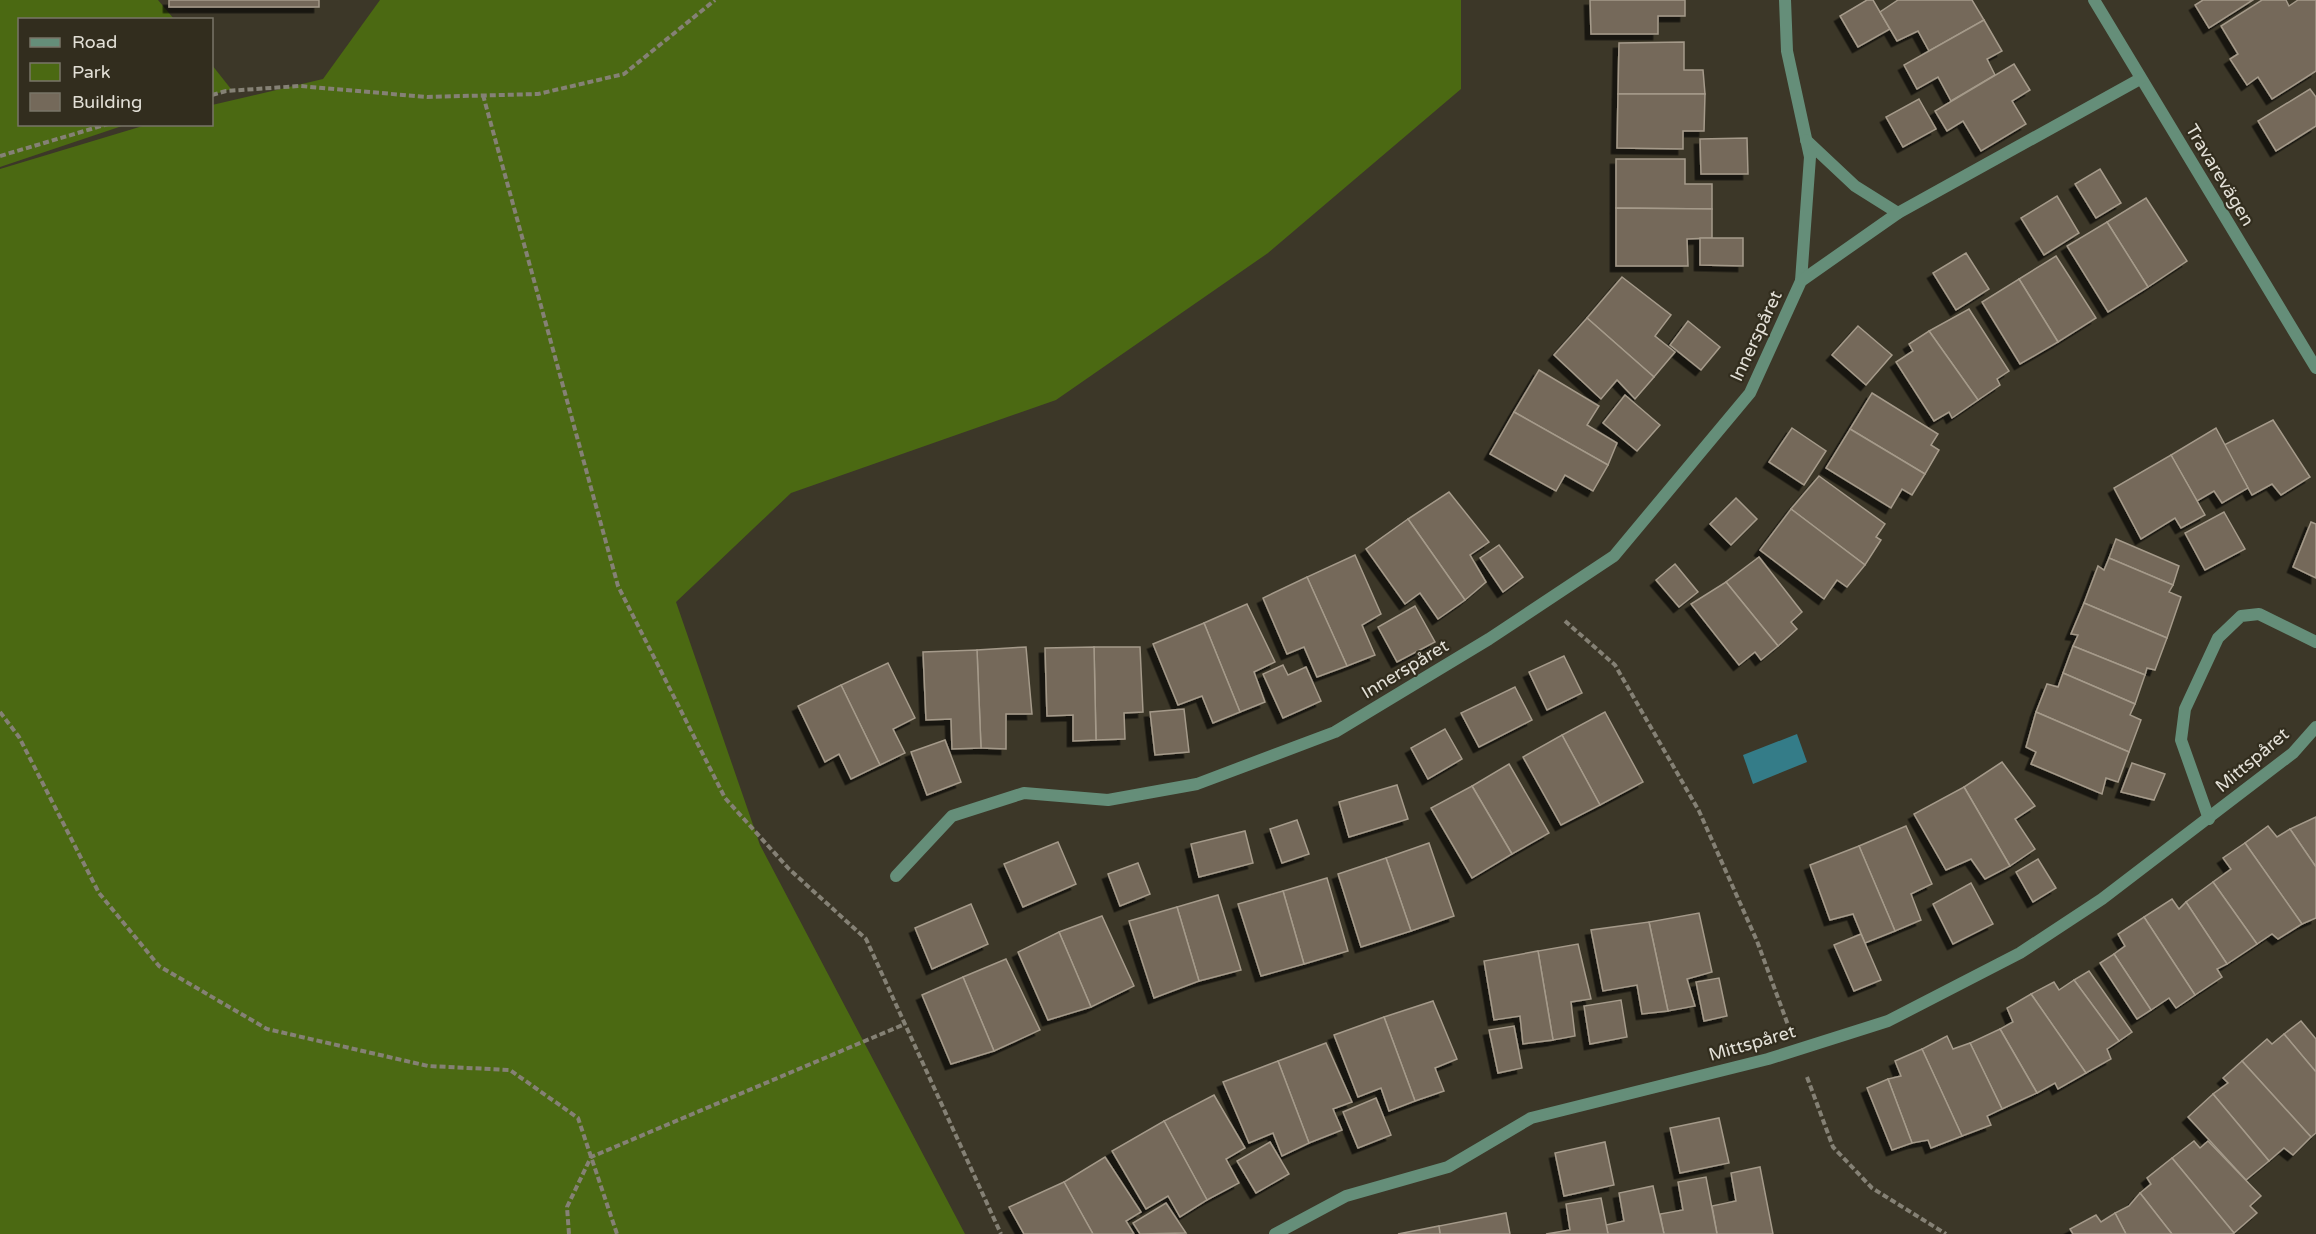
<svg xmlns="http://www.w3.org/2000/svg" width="2316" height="1234" font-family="'Varela Round',sans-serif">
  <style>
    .green { fill: #4b6912 }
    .water { fill: #347c88 }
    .building { fill: #74695a; stroke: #a59a8a; stroke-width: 1.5; filter: url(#shadow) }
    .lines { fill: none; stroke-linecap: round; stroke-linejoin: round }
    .path { stroke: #858175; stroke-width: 4; stroke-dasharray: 6 3; stroke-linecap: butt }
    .street { stroke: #658e79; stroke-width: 12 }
    .labels { text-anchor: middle; stroke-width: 4.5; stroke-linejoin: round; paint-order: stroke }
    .street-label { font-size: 18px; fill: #e3e0d7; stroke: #322d1e }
  </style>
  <defs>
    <filter id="shadow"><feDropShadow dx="-5.5" dy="5.5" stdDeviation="0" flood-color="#0009"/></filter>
  </defs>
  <rect width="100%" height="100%" fill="#3c3728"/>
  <g class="green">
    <polygon points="0,0 158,0 174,19 20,20 20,124 125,125 0,167"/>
    <polygon points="380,0 1461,0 1461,89 1268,253 1056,400 791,493 676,602 760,845 965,1234 0,1234 0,169 146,125 212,124 212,105 323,79"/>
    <polygon points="212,65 231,89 212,95"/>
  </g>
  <polygon class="water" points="1797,734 1807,762 1753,784 1743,755"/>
  <g class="building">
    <rect x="169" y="0" width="150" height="7"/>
    <polygon points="1590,0 1685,0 1685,16 1658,16 1658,34 1591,34"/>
    <polygon points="1867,0 1873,0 1890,29 1858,47 1840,16"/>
    <polygon points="1898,0 1972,0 1984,20 1929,51 1918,31 1897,41 1880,12"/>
    <polygon points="2203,0 2253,0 2209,28 2195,5"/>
    <polygon points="2262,0 2286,0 2289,6 2298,0 2316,0 2316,71 2272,99 2258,77 2247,85 2230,59 2238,54 2221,26"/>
    <polygon points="1984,20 2002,51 1987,59 1995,75 1951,101 1938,77 1917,89 1904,65"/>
    <polygon points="1684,42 1684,70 1703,70 1705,94 1618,94 1619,43"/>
    <polygon points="2014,64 2030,90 2012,101 2026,124 1981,151 1963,121 1947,131 1935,111"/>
    <polygon points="2310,89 2316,97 2316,126 2276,151 2258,121"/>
    <polygon points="1618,94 1705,94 1704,131 1683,131 1683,149 1617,148"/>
    <polygon points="1919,99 1936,129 1903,147 1886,117"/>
    <polygon points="1747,138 1748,174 1701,174 1700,139"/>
    <polygon points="1616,159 1685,159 1685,184 1712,184 1712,209 1616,208"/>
    <polygon points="2100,169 2121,203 2096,218 2075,184"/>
    <polygon points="2057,196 2079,233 2044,255 2021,218"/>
    <polygon points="2146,198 2187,261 2148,287 2107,222"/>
    <polygon points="1616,208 1712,209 1712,238 1687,239 1688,266 1616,266"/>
    <polygon points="2107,222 2148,287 2108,312 2067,246"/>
    <polygon points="1700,238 1743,238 1743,266 1700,265"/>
    <polygon points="1966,253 1989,289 1956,310 1933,273"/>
    <polygon points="2056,256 2096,318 2058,342 2019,279"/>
    <polygon points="1622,277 1671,315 1655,336 1675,352 1654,377 1587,318"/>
    <polygon points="2019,279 2058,342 2020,364 1982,302"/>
    <polygon points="1969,309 2009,371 1997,379 2000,385 1978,400 1929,331"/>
    <polygon points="1587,318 1654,377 1635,399 1617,380 1601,399 1554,355"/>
    <polygon points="1688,321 1720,347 1701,370 1670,345"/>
    <polygon points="1858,326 1892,355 1866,385 1832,355"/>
    <polygon points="1929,331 1978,400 1952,418 1949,412 1934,421 1896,362 1913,351 1909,344"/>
    <polygon points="1539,370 1599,406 1587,425 1617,443 1608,465 1514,412"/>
    <polygon points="1872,393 1938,434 1931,445 1939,450 1925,474 1850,429"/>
    <polygon points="1625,395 1660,425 1637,451 1603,423"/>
    <polygon points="1514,412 1608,465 1593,491 1565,475 1556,491 1490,454"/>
    <polygon points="2273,420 2310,477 2281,495 2272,484 2252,495 2224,445"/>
    <polygon points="1792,428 1826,451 1804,485 1769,462"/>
    <polygon points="2216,428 2248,488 2222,503 2214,491 2197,501 2171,455"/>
    <polygon points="1850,429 1925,474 1912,495 1902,489 1891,508 1826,468"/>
    <polygon points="2171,455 2205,515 2181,528 2175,518 2141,539 2114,488"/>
    <polygon points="1819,476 1885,524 1876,537 1881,540 1865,565 1791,509"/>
    <polygon points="1449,492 1489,542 1470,555 1486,582 1465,600 1408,519"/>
    <polygon points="1736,498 1757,519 1731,545 1710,524"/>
    <polygon points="1791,509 1865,565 1847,587 1837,580 1824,599 1760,550"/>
    <polygon points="2224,512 2245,549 2205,570 2185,533"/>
    <polygon points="1408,519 1465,600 1438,619 1420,593 1405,604 1366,549"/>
    <polygon points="2311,522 2316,524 2316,578 2293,567"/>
    <polygon points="2116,539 2179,566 2173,585 2109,558"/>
    <polygon points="1499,545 1523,577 1503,592 1480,558"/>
    <polygon points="1355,555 1381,614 1362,625 1375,655 1347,666 1307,577"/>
    <polygon points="1759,557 1802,612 1791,622 1797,629 1778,646 1726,582"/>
    <polygon points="2109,558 2173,585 2169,592 2181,597 2167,638 2084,603 2098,566 2104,570"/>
    <polygon points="1675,564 1698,592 1679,607 1656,580"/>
    <polygon points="1307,577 1347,666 1317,677 1304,647 1287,654 1263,598"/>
    <polygon points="1726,582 1778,646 1761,660 1755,652 1739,665 1691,604"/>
    <polygon points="2084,603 2167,638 2155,670 2147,668 2145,675 2073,646 2078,635 2071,634"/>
    <polygon points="1247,604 1275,662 1254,672 1265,702 1240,712 1204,623"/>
    <polygon points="1415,606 1435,642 1397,662 1378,627"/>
    <polygon points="1204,623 1240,712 1213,723 1202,696 1178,705 1153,644"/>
    <polygon points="2073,646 2145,675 2135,704 2063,673"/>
    <polygon points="1026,647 1032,714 1006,714 1006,749 981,748 977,650"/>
    <polygon points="1094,647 1140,647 1143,712 1124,713 1125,739 1096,740"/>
    <polygon points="1094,647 1096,740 1073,741 1073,715 1047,716 1045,648"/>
    <polygon points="977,650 981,748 952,749 951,719 926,720 923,652"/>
    <polygon points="1564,656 1582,693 1547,710 1529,672"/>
    <polygon points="888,663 915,718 893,729 905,753 880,765 841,685"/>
    <polygon points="1283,665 1288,675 1306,667 1321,701 1283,718 1263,674"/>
    <polygon points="2063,673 2135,704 2130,715 2141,720 2129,752 2036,712 2047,684 2058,687"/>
    <polygon points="841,685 880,765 851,779 839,754 825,762 798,706"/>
    <polygon points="1515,687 1532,720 1479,747 1461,713"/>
    <polygon points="1184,709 1189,752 1155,755 1150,712"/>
    <polygon points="1605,712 1643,782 1600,805 1562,735"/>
    <polygon points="2036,712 2129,752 2118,782 2106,778 2102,794 2031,764 2036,752 2026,747"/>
    <polygon points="1445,729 1462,759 1428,779 1411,748"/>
    <polygon points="1562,735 1600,805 1561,825 1523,757"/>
    <polygon points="945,740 961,782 927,795 911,752"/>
    <polygon points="2002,762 2035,806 2015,819 2035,849 2010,866 1964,787"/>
    <polygon points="2132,763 2165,774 2154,800 2121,792"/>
    <polygon points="1509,764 1549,833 1512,854 1472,786"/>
    <polygon points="1397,785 1408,819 1349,837 1339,802"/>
    <polygon points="1472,786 1512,854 1472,878 1431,808"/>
    <polygon points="1964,787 2010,866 1985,879 1971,859 1946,870 1914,814"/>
    <polygon points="2316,817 2316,867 2290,829"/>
    <polygon points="1297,820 1309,854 1282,863 1270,829"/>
    <polygon points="1906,826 1932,884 1911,894 1921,920 1895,931 1859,846"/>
    <polygon points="2268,826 2277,837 2290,829 2316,867 2316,918 2302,924 2245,843"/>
    <polygon points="1245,831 1253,863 1199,877 1191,844"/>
    <polygon points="1058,842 1076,884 1023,907 1004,864"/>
    <polygon points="1429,843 1454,916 1411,931 1386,858"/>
    <polygon points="2245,843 2302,924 2278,939 2272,934 2257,944 2213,882 2231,869 2223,858"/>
    <polygon points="1859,846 1895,931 1865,943 1853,914 1830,920 1810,865"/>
    <polygon points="1386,858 1411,931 1361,947 1338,874"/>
    <polygon points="2038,859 2056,888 2033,902 2016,872"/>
    <polygon points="1138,863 1150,894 1120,906 1108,874"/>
    <polygon points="1327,878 1348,951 1304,964 1283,891"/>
    <polygon points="2213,882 2257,944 2227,964 2186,902"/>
    <polygon points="1971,883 1993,924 1953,944 1933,904"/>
    <polygon points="1283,891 1304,964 1261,976 1238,904"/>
    <polygon points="1218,895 1241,970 1199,981 1177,907"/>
    <polygon points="2172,899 2179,909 2186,902 2227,964 2217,969 2222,977 2195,995 2144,917"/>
    <polygon points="971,904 988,944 932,969 915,928"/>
    <polygon points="1177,907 1199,981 1154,998 1129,921"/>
    <polygon points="1699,913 1712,972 1687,979 1695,1006 1668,1011 1649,922"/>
    <polygon points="1102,916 1134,986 1091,1007 1059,932"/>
    <polygon points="2144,917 2195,995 2176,1008 2169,998 2151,1010 2114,954 2125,946 2118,934"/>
    <polygon points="1649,922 1668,1011 1642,1014 1637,985 1603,991 1591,930"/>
    <polygon points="1059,932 1091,1007 1048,1020 1018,952"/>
    <polygon points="1861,934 1881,980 1854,991 1834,945"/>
    <polygon points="1578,944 1591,999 1571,1002 1575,1036 1553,1040 1538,951"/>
    <polygon points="1538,951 1553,1040 1523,1044 1520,1016 1494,1020 1484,961"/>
    <polygon points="2114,954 2151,1010 2137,1019 2100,963"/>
    <polygon points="1006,959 1040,1030 994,1051 963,977"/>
    <polygon points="2089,971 2132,1032 2119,1041 2074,980"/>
    <polygon points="963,977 994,1051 951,1064 922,995"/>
    <polygon points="1719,978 1727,1016 1704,1021 1696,982"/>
    <polygon points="2074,980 2119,1041 2107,1049 2111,1059 2086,1073 2031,994 2054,982 2059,990"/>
    <polygon points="2031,994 2086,1073 2058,1089 2055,1083 2037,1093 2000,1029 2013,1022 2007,1008"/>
    <polygon points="1621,1000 1627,1037 1590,1044 1584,1006"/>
    <polygon points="1433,1001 1457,1059 1435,1068 1444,1091 1415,1101 1384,1017"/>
    <polygon points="1384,1017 1415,1101 1389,1111 1381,1088 1358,1097 1334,1035"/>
    <polygon points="2301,1021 2316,1039 2316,1072 2284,1034"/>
    <polygon points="1514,1026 1522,1068 1498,1073 1489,1030"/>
    <polygon points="2000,1029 2037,1093 2002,1109 1970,1043"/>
    <polygon points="2284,1034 2316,1072 2316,1133 2311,1137 2242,1061 2267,1039 2272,1044"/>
    <polygon points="1947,1036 1953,1049 1970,1043 2002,1109 1987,1116 1991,1125 1962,1136 1922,1049"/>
    <polygon points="1326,1043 1352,1102 1333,1109 1342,1130 1309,1143 1278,1061"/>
    <polygon points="1922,1049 1962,1136 1931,1148 1928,1140 1912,1143 1888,1079 1901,1076 1895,1061"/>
    <polygon points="1278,1061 1309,1143 1282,1156 1273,1133 1249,1143 1223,1082"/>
    <polygon points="2242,1061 2311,1137 2293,1155 2284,1148 2269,1161 2213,1094 2228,1083 2223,1078"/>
    <polygon points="1888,1079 1912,1143 1892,1150 1867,1088"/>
    <polygon points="2213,1094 2269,1161 2246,1180 2188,1117"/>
    <polygon points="1214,1095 1245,1148 1226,1159 1239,1183 1207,1200 1164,1121"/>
    <polygon points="1376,1098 1391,1135 1358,1148 1343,1112"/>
    <polygon points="1719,1118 1729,1163 1680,1173 1670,1128"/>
    <polygon points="1164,1121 1207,1200 1180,1217 1168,1196 1146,1209 1112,1151"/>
    <polygon points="2194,1141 2200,1148 2208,1141 2261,1196 2250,1206 2257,1213 2234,1233 2172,1158"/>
    <polygon points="1270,1142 1289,1174 1256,1193 1237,1161"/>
    <polygon points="1605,1142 1614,1185 1564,1196 1555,1153"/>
    <polygon points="1105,1157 1141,1212 1126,1221 1134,1234 1093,1234 1064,1182"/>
    <polygon points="2172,1158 2234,1233 2233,1234 2172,1234 2140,1193 2151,1184 2147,1178"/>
    <polygon points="1760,1167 1773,1234 1717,1234 1712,1206 1736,1201 1731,1173"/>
    <polygon points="1706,1177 1717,1234 1664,1234 1660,1214 1683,1210 1678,1182"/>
    <polygon points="1064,1182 1093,1234 1024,1234 1009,1207"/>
    <polygon points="1653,1186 1664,1234 1608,1234 1606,1225 1624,1221 1619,1193"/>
    <polygon points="2140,1193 2172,1234 2126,1234 2115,1213 2129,1206"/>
    <polygon points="1601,1198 1608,1234 1546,1234 1570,1230 1566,1204"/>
    <polygon points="1166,1203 1186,1233 1140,1234 1133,1223"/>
    <polygon points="1506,1213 1510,1234 1440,1234 1439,1226"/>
    <polygon points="2115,1213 2126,1234 2073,1234 2070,1229 2096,1215 2101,1222"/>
    <polygon points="1439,1226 1440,1234 1398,1234"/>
  </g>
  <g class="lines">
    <g class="path">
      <polyline points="212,95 226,91 300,86 427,97 538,94 624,74 715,0"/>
      <polyline points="483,95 618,586 725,798 789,869 866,939 1001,1234"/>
      <polyline points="0,156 108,124"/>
      <polyline points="1565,621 1615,665 1699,811 1757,941 1788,1025"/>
      <polyline points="0,712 19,737 99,893 159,966 267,1029 428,1066 510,1070 578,1118 617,1234"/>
      <polyline points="1807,1077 1833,1147 1872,1188 1946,1234"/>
      <polyline points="569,1234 567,1207 591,1157 905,1024"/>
    </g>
    <g class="street">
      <polyline points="1785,0 1787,51 1810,157 1801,281"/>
      <polyline points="2094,0 2316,368"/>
      <polyline points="1806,140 1855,186 1898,213"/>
      <polyline points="2209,819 2181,740 2185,709 2218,638 2241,616 2259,614 2316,642"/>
      <polyline points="896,876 952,816 1024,793 1108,800 1197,784 1335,732 1489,639 1614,556 1750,393 1801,281 1898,213 2140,79"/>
      <polyline points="1275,1234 1346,1196 1448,1167 1531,1118 1768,1059 1888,1021 2020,953 2102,899 2293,753 2316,727"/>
    </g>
  </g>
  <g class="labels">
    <g class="street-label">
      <text transform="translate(2220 175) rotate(59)" y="6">Travarevägen</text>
      <text transform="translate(1756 336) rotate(-65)" y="6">Innerspåret</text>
      <text transform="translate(1405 669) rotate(-31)" y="6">Innerspåret</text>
      <text transform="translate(2252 760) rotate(-40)" y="6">Mittspåret</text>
      <text transform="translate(1752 1043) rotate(-16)" y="6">Mittspåret</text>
    </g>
  </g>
  <rect x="18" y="18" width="195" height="108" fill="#322d1e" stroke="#797568" stroke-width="1.5"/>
  <rect x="30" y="38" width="30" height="9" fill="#658e79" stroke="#797568" stroke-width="1.5"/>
  <text x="72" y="48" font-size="18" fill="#e3e0d7">Road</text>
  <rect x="30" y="63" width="30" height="18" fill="#4b6912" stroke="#797568" stroke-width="1.5"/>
  <text x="72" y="78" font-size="18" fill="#e3e0d7">Park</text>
  <rect x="30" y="93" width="30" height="18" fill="#74695a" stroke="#797568" stroke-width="1.5"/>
  <text x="72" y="108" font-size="18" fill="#e3e0d7">Building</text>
</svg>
